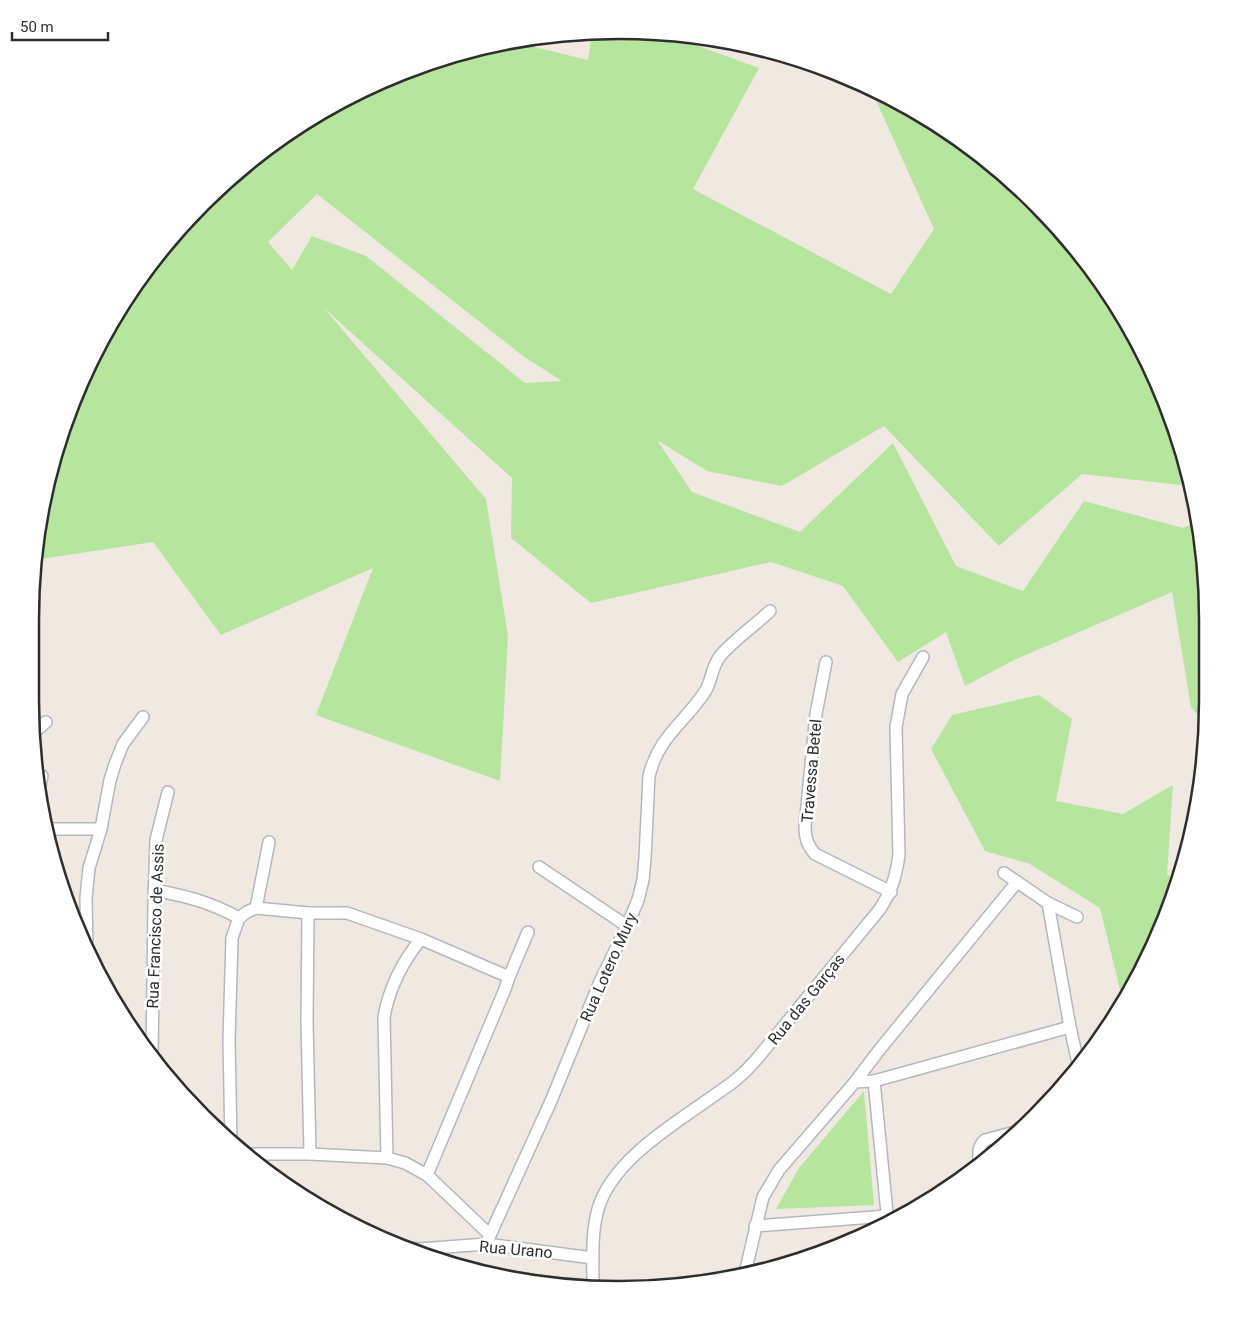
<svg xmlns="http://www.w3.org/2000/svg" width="1238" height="1320" font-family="Roboto,sans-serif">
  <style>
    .green { fill: #b6e59e; fill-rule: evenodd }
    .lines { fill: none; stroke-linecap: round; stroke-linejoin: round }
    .minor-casing { stroke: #b4b7c1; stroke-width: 14 }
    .minor { stroke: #fff; stroke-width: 11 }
    .labels { text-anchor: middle; stroke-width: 5; stroke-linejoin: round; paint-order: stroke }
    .street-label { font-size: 16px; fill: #2e2e2e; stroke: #fff }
    .rim { fill: none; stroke: #2e2e2e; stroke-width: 2.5 }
  </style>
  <rect width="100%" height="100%" fill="#efe9e1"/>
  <g class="green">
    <path d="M657,31L759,68L693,189L891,294L934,229L870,87L879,91L977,152L1062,230L1129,324L1177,429L1190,486L1082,474L999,546L884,426L782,486L707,471L657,440L692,492L800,532L893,443L956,566L1023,591L1084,501L1183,528L1198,521L1203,542L1208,701L1206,724L1191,707L1172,592L1012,661L965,686L946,632L898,662L843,586L771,562L591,603L511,538L512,478L324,308L486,499L508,636L500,781L316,715L373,568L221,635L153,542L35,560L50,466L91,358L152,260L230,176L324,109L429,61L513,42L588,60L592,33ZM317,194L523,356L562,381L525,383L366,256L312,236L292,270L268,242Z"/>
    <polygon points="1039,695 1072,719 1056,801 1123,814 1173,785 1167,875 1178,878 1163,926 1123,1002 1100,908 1030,864 985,851 931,749 952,715"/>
    <polygon points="864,1091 874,1205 776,1209 799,1168"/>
  </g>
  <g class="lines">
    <g class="minor-casing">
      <g id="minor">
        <path d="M826,662L816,714L805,826C805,837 807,845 815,854L891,892"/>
        <polyline points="33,733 46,722"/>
        <polyline points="39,789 42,776"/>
        <polyline points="46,829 101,829"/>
        <polyline points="539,867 627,926"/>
        <polyline points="1004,873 1048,903 1077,917"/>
        <path d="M154,890C186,896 210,902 239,918"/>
        <polyline points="1048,903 1070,1027 1078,1063"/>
        <polyline points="256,908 269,842"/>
        <polyline points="308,913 307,1022 310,1154"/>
        <path d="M421,939C403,961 389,989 384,1017L387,1158L405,1163L427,1175L490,1235"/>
        <polyline points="87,951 86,898 89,868 101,829 110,780 115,764 123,744 143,717"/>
        <polyline points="509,977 528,932"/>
        <polyline points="152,1060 154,904 156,840 168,792"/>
        <polyline points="874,1081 888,1223"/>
        <polyline points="855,1082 880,1049 1017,882"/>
        <polyline points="231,1144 229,1040 232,938 239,918 247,912 256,908 308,913 347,913 421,939 509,977 505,989 427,1175"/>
        <polyline points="247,1154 310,1154 387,1158"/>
        <path d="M979,1164C979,1155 977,1147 985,1140L1019,1131"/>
        <polyline points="755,1226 887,1216"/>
        <path d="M486,1244L551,1101L599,984L627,926L638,900L643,880L645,858L649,776C659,735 686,722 706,690C712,679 712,665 721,655C735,639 754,626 770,611"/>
        <polyline points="408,1248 420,1249 486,1244 593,1258"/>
        <polyline points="745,1273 763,1197 779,1170 855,1082 874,1081 1070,1027"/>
        <path d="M593,1288C593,1262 591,1234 598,1209C613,1158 678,1122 719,1092C726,1087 734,1082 740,1076C746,1071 751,1065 756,1060L880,909C892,890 896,876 899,855L896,727L902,694L923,657"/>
      </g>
    </g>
    <use href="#minor" class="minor"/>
  </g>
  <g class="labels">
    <g class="street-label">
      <text transform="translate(811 771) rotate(-85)" y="6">Travessa Betel</text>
      <text transform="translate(155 926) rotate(-88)" y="6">Rua Francisco de Assis</text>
      <text transform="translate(608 967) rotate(-66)" y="6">Rua Lotero Mury</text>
      <text transform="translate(806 999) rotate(-51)" y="6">Rua das Garças</text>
      <text transform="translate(516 1249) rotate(5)" y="6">Rua Urano</text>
    </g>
  </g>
  <path d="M0 0H1238V1320H0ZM619 39H619A580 580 0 0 1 1199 619V701A580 580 0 0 1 619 1281H619A580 580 0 0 1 39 701V619A580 580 0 0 1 619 39Z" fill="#fff" fill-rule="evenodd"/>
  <path class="rim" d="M619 39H619A580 580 0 0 1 1199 619V701A580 580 0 0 1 619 1281H619A580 580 0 0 1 39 701V619A580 580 0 0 1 619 39Z"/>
  <path d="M12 32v8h96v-8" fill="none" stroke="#2e2e2e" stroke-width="2.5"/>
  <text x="20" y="32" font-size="15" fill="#2e2e2e" stroke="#ffffff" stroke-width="4" paint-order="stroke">50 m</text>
</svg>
